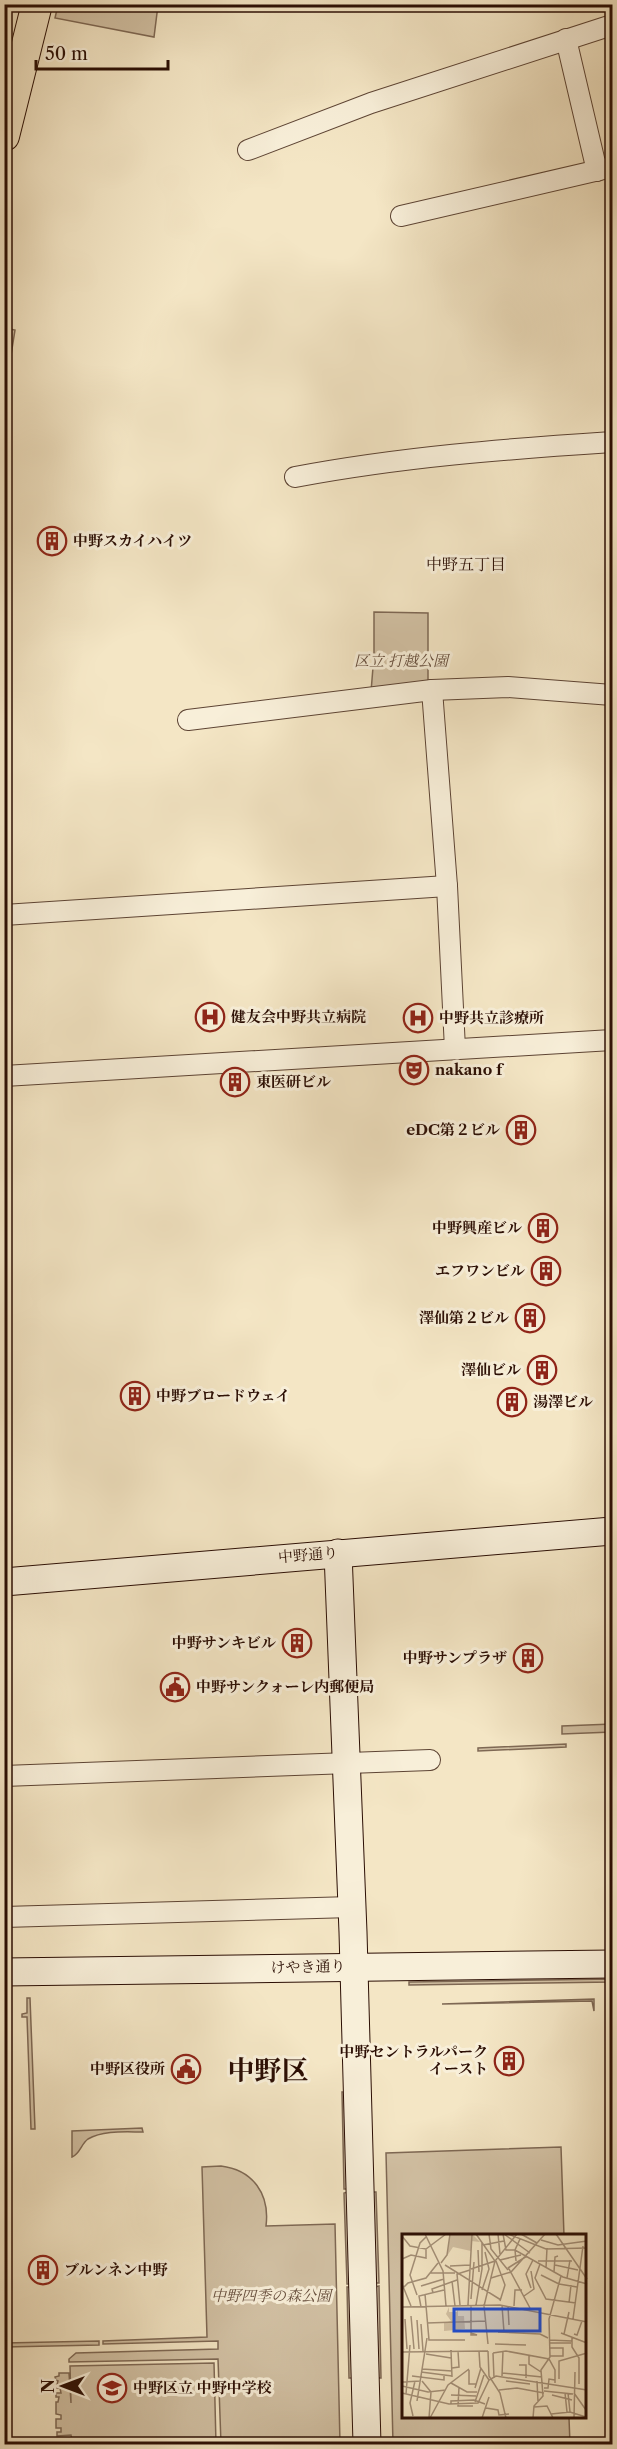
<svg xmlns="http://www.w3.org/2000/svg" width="617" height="2449" font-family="'Libre Caslon Text','Noto Serif JP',serif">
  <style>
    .green { fill: #d2c1a4; stroke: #7e6854; stroke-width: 1.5 }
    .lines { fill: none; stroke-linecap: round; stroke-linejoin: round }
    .street-casing { stroke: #5d4434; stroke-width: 22 }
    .secondary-casing { stroke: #2b0e04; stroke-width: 29 }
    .primary-casing { stroke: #2b0e04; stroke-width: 32 }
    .street { stroke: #f8efd9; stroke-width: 20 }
    .secondary { stroke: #f8efd9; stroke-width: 27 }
    .primary { stroke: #f4e6c5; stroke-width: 30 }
    .labels { text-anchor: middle; stroke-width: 6; stroke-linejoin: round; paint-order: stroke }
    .poi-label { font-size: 15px; font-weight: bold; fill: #2b0e04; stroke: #f8efd9; text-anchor: start }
    .park-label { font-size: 15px; font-style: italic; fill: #654d3c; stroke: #f8efd9 }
    .street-label { font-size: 15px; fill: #2b0e04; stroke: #f8efd9 }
    .neighbourhood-label { font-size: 16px; fill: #2b0e04; stroke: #f8efd9 }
    .town-label { font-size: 27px; font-weight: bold; fill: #2b0e04; stroke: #f8efd9 }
    .inset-road { fill: none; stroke: #a49078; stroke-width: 1.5 }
    .view { fill: #1d4ed8; fill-opacity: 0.15; stroke: #1d4ed8; stroke-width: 3 }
    .inset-edge { fill: none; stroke: #2b0e04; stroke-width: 3 }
  </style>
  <rect width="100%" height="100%" fill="#f4e6c5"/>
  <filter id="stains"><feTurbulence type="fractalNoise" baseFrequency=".00333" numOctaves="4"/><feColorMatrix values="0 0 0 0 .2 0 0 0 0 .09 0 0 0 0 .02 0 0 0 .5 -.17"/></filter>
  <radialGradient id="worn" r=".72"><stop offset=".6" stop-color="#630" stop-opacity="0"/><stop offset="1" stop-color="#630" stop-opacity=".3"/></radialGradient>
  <g class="green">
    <polygon points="58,5 158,5 154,37 55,18"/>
    <polygon points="5,328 15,330 11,355 5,353"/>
    <polygon points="374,612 428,613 428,686 371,692 374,655"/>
    <polygon points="612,1724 612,1732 562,1734 562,1726"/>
    <polygon points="566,1744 566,1747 478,1751 478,1748"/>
    <polygon points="612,1979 612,1982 409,1985 409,1982"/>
    <polygon points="27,1998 30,1998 35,2129 31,2129 27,2017 22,2017 22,2014 27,2013"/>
    <polygon points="594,1999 594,2011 592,2001 442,2004"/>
    <polygon points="342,2092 345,2092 348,2189 344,2189"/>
    <path d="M142,2128L143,2132C126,2132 103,2130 88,2139C81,2144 80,2154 72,2157V2131Z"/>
    <polygon points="561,2147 564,2236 404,2236 404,2418 569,2418 570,2444 393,2444 386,2153"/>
    <path d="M221,2166C253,2170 270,2194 266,2226L335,2224L340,2444H221L218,2359L69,2362V2359L76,2353L218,2349V2341L103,2344V2341L207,2337L202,2167Z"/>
    <polygon points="348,2192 351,2284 347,2284 344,2193"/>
    <polygon points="372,2192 376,2192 379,2283 375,2283"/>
    <polygon points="379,2286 381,2378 377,2378 375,2287"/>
    <polygon points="347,2287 351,2287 353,2378 349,2378"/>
    <polygon points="99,2341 99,2345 5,2347 5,2343"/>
    <polygon points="214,2363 216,2444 67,2444 67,2441 72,2440 71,2435 57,2436 57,2432 61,2432 61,2428 56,2428 56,2419 61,2419 61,2415 56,2414 56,2402 58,2402 59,2397 56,2397 56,2393 61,2393 60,2388 56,2388 58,2381 56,2380 55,2377 59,2376 59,2373 69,2373 71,2403 70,2366"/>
  </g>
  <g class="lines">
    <g class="street-casing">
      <g id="street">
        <polyline points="566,39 597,171"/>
        <polyline points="248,150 371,103 612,25"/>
        <polyline points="401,216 612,167"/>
        <path d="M295,477C401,457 505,449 612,442"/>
        <polyline points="432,690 447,886 455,1049"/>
        <polyline points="188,720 432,690 508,687 612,695"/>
        <polyline points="4,915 447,886"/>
        <polyline points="4,1076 612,1040"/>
        <polyline points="4,1776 430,1760"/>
        <polyline points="4,1917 352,1907"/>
      </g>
    </g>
    <g class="secondary-casing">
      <g id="secondary">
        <polyline points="338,1553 353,1932 367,2444"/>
        <polyline points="4,1582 612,1531"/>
        <polyline points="4,1972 612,1964"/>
      </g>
    </g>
    <g class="primary-casing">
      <polyline id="primary" points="4,136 37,4"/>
    </g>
    <use href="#street" class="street"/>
    <use href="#secondary" class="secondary"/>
    <use href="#primary" class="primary"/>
  </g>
  <defs>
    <g id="building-ring" transform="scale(1.5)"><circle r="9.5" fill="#f8efd9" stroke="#8f2418" stroke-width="1.5"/><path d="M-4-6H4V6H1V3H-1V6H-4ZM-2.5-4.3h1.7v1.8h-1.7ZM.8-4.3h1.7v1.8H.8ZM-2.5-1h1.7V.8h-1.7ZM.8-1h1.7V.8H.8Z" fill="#8f2418"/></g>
    <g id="hospital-ring" transform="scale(1.5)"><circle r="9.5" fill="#f8efd9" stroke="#8f2418" stroke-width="1.5"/><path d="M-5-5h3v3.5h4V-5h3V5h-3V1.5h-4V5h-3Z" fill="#8f2418"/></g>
    <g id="theatre-ring" transform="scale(1.5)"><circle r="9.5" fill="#f8efd9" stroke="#8f2418" stroke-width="1.5"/><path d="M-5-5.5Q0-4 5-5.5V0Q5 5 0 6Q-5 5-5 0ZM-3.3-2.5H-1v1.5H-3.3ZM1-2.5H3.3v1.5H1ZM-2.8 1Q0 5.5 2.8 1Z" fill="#8f2418"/></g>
    <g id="civic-ring" transform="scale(1.5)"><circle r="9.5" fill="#f8efd9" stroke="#8f2418" stroke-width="1.5"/><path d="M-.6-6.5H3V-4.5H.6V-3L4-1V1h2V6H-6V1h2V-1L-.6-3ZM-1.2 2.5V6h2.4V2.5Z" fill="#8f2418"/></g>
    <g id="school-ring" transform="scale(1.5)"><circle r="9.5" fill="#f8efd9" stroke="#8f2418" stroke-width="1.5"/><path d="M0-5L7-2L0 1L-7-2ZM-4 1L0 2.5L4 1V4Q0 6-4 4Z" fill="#8f2418"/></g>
  </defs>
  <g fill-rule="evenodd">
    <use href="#building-ring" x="52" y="541"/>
    <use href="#hospital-ring" x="210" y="1017"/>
    <use href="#hospital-ring" x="418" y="1018"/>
    <use href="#theatre-ring" x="414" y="1070"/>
    <use href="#building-ring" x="235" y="1082"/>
    <use href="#building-ring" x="521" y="1130"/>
    <use href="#building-ring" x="543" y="1228"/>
    <use href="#building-ring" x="546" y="1271"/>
    <use href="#building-ring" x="530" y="1318"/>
    <use href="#building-ring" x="542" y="1370"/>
    <use href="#building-ring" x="135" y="1396"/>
    <use href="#building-ring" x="512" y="1402"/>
    <use href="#building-ring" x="297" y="1643"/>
    <use href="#building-ring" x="528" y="1658"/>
    <use href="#civic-ring" x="175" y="1687"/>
    <use href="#building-ring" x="509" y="2061"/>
    <use href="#civic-ring" x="186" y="2069"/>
    <use href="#building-ring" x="43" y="2270"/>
    <use href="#school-ring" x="112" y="2388"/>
  </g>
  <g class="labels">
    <g class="poi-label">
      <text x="73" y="546">中野スカイハイツ</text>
      <text x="231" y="1022">健友会中野共立病院</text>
      <text x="439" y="1023">中野共立診療所</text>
      <text x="435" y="1075">nakano f</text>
      <text x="256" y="1087">東医研ビル</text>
      <text x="500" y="1135" text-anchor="end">eDC第２ビル</text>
      <text x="522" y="1233" text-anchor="end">中野興産ビル</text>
      <text x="525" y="1276" text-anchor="end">エフワンビル</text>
      <text x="509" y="1323" text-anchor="end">澤仙第２ビル</text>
      <text x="521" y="1375" text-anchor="end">澤仙ビル</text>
      <text x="156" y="1401">中野ブロードウェイ</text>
      <text x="533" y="1407">湯澤ビル</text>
      <text x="276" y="1648" text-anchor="end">中野サンキビル</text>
      <text x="507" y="1663" text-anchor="end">中野サンプラザ</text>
      <text x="196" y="1692">中野サンクォーレ内郵便局</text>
      <text x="488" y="2057" text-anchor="end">中野セントラルパーク<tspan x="488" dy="17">イースト</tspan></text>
      <text x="165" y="2074" text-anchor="end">中野区役所</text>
      <text x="64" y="2275">ブルンネン中野</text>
      <text x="133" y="2393">中野区立 中野中学校</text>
    </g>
    <g class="park-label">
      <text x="401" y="666">区立 打越公園</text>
      <text x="271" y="2301">中野四季の森公園</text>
    </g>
    <g class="street-label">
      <text transform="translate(308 1555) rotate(-5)" y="5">中野通り</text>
      <text transform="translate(308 1967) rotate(-1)" y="5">けやき通り</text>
    </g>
    <g class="neighbourhood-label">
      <text x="466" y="570">中野五丁目</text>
    </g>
    <g class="town-label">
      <text x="268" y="2080">中野区</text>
    </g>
  </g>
  <g transform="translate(402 2234)">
    <rect width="184" height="184" fill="#f4e6c5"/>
    <path d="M48,0H70L78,8L69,7V17L51,13L45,22ZM47,73V78H55L56,73V82H62L63,95L42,97V89L49,87L44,80Z" fill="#d2c1a4"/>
    <path class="inset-road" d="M23,0L41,37L44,72M87,0L89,15L106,36M96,0L98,20M101,0L104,16H113L161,43L185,50M102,0L128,19M106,0L144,15L185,14M119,0L135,9M154,0L185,45M0,2L8,12L24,15L44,0M139,6L156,11L185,7M81,11L102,7M76,16L77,38M0,25L9,21L24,24V15M98,26L119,21M94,27L103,51L98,67M114,27L113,16L118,5M136,27H170M39,29L45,21L48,0M138,30L133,44L144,65L174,69M43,31L99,66M153,31L176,36M48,32L68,31M106,33L128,74M106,34L125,22M144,34L145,14M69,35L93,27L74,0M152,38L153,23L156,22M28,39H53M139,41L157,50M89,44L109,38L143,0M165,44L168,26M50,47L53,72M0,50L9,72M157,50L175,53M19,52L42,45M129,54L124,40L131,26M0,55L6,49L24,44L36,29M80,56L87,35L83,18M31,59L30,55L55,46M23,60L27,106H63M15,61L8,41L18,9L24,3M122,62L132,55L129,37M69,65L72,28M167,69L169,51M58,71L55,40L68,36M66,71L70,0M74,71L80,35V9M69,72V101H75L69,99M100,72L102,98M106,72L107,91M112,72L113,56H120M0,73L98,71L185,88M19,73L17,62L42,56M9,82L12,115M3,85L5,115M171,85L181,12M15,86L17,115M25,89L84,87M19,90L21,117M96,98L138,100L146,104M159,99L185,109M162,100L167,78M172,100L175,101L180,87M170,103V113L177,124V150M147,106L170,107M147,109H169M86,110L82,72L93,27L115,0M93,110L124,111M148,114H161V122H148M49,116L50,143M77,117L78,133L87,146M86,117L87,142L98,159L104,184M0,118L86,117M91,119L104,117L147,125L153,136V149M91,119L92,144M24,120L49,124M127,121V130L139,138M117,131H124V144M50,134L57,133L56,117M20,135L50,137M67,136V150H74M19,138L50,142M100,139L140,143M10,142L42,146V142M100,142L101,117M157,145V127L185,119M20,147L29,158L27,184M104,147L128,150M135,147L136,168M0,148L19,147M49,149L65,158H75M0,152L26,158L44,156M57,153L56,172H71M73,154L79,134M142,154H146L147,145L153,146M97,156L115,154L142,159M142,157L171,160M0,159L47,170L76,169L87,146L94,142L185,156M163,159L165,178M166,159L168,178M172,159L184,176M4,160L8,111M49,161L74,162M150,161L170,166M15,167L25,104M73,168L82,141M49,170V167L72,166L83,170M132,173L145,172L151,184H147M84,174L96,176L97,181L107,180M149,180L168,178L184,183M11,182L8,169L13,147M28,184L46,151L67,135M80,184L87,163M131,184L132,172L141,162L139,136L148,123L147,85L159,42M172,184L173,138"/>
    <path class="view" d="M52,75H138V97H52Z"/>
    <rect width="184" height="184" class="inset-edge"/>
  </g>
  <rect width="617" height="2449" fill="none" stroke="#f4e6c5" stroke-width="24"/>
  <rect x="6" y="6" width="605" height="2437" fill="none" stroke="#2b0e04" stroke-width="3"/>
  <rect x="12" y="12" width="593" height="2425" fill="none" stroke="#2b0e04" stroke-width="1.5"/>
  <g transform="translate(63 2386) rotate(270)" stroke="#f8efd9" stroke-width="4.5" paint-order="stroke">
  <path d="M0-4.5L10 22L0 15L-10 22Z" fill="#2b0e04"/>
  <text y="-9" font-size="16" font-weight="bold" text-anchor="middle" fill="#2b0e04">N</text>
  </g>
  <path d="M36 60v9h132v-9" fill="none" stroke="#2b0e04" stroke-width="3"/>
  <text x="45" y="60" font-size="18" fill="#2b0e04" stroke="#f8efd9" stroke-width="4.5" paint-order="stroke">50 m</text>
  <rect width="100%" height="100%" filter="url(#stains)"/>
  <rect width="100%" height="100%" fill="url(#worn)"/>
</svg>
